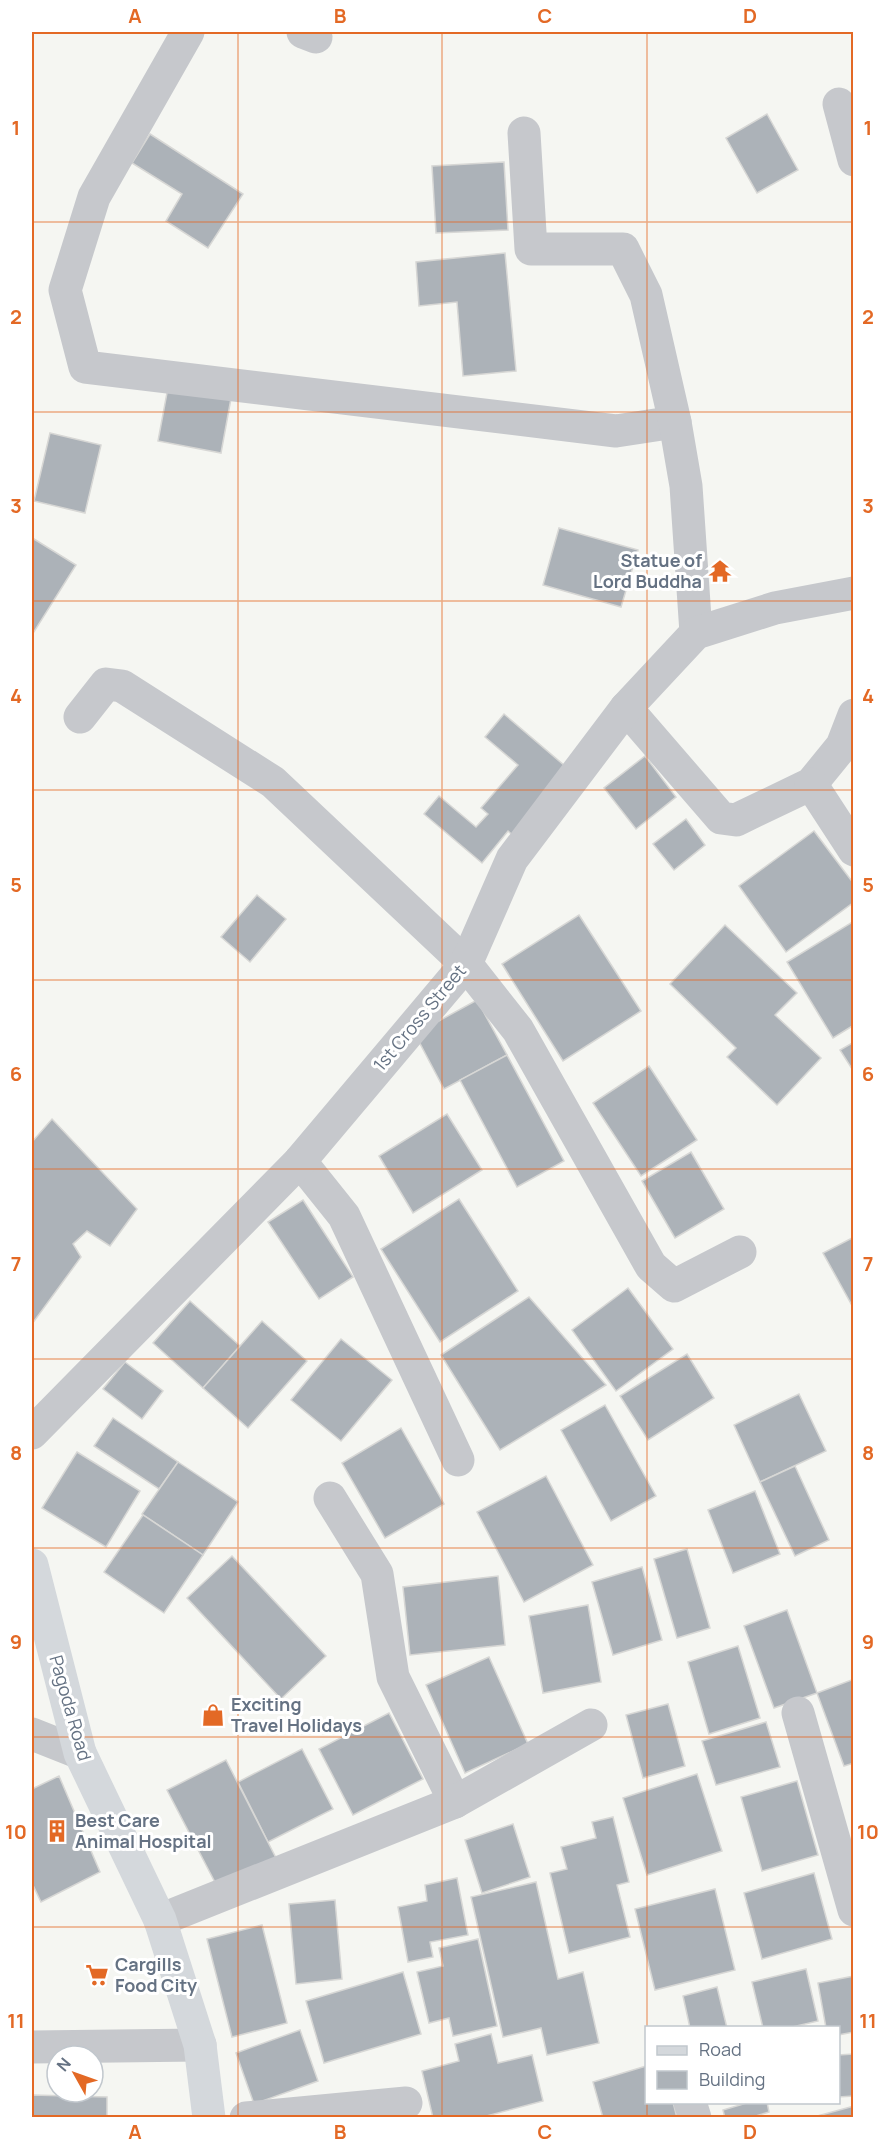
<svg xmlns="http://www.w3.org/2000/svg" width="885" height="2149" font-family="Manrope,sans-serif">
  <style>
    .building { fill: #acb2b8; stroke: #d7d7d5; stroke-width: 1.5 }
    .lines { fill: none; stroke-linecap: round; stroke-linejoin: round }
    .minor { stroke: #c6c8cc; stroke-width: 33 }
    .primary { stroke: #d4d8dc; stroke-width: 33 }
    .grid { fill: none; stroke: #e36925; stroke-width: 1.5; stroke-opacity: 0.55 }
    .labels { text-anchor: middle; stroke-width: 6; stroke-linejoin: round; paint-order: stroke }
    .poi-label { font-size: 18px; font-weight: bold; fill: #657283; stroke: #fff; text-anchor: start }
    .street-label { font-size: 18px; fill: #657283; stroke: #fff }
    .neatline { fill: none; stroke: #e36925; stroke-width: 2 }
    .grid-label { font-size: 20px; text-anchor: middle; font-weight: bold; fill: #e36925 }
  </style>
  <rect width="100%" height="100%" fill="#f5f6f2"/>
  <g class="building">
    <polygon points="767,114 798,170 757,193 726,138"/>
    <polygon points="150,134 243,194 208,248 166,221 182,194 132,163"/>
    <polygon points="504,162 508,230 436,233 432,166"/>
    <polygon points="505,253 516,371 463,376 457,302 419,306 416,262"/>
    <polygon points="169,382 232,393 221,453 158,441"/>
    <polygon points="50,433 101,445 85,513 34,501"/>
    <polygon points="559,528 638,550 621,607 543,585"/>
    <polygon points="34,539 76,565 32,635 32,543"/>
    <polygon points="504,714 565,766 520,842 508,831 482,863 424,814 439,796 476,827 488,814 481,808 518,765 485,737"/>
    <polygon points="645,756 676,797 636,829 604,788"/>
    <polygon points="686,819 705,845 674,870 653,844"/>
    <polygon points="814,831 854,884 854,902 786,952 739,886"/>
    <polygon points="257,895 286,919 250,962 221,937"/>
    <polygon points="579,915 641,1011 563,1061 502,964"/>
    <polygon points="854,921 854,1025 833,1038 787,962"/>
    <polygon points="725,925 797,993 775,1015 821,1058 777,1105 727,1057 736,1048 670,984"/>
    <polygon points="477,1000 507,1055 444,1089 415,1034"/>
    <polygon points="854,1042 854,1072 840,1050"/>
    <polygon points="507,1055 564,1161 517,1187 460,1080"/>
    <polygon points="649,1066 697,1140 641,1176 593,1103"/>
    <polygon points="447,1114 482,1170 413,1213 379,1156"/>
    <polygon points="52,1119 137,1209 110,1246 87,1231 73,1244 81,1257 32,1324 32,1142"/>
    <polygon points="691,1152 724,1209 675,1238 642,1181"/>
    <polygon points="459,1199 518,1291 440,1342 381,1249"/>
    <polygon points="303,1200 353,1277 319,1299 268,1222"/>
    <polygon points="854,1237 854,1309 823,1253"/>
    <polygon points="628,1288 673,1349 616,1391 572,1330"/>
    <polygon points="529,1297 606,1385 500,1450 441,1355"/>
    <polygon points="190,1301 240,1346 203,1388 153,1343"/>
    <polygon points="262,1321 307,1361 248,1428 203,1388"/>
    <polygon points="341,1339 392,1380 341,1441 291,1400"/>
    <polygon points="687,1354 714,1398 648,1440 620,1396"/>
    <polygon points="125,1362 163,1391 142,1419 103,1389"/>
    <polygon points="799,1394 826,1451 760,1482 734,1425"/>
    <polygon points="605,1405 656,1496 611,1521 561,1430"/>
    <polygon points="113,1418 178,1462 159,1489 94,1446"/>
    <polygon points="401,1428 444,1504 385,1538 342,1463"/>
    <polygon points="77,1452 140,1491 106,1547 42,1508"/>
    <polygon points="178,1462 238,1502 203,1555 142,1514"/>
    <polygon points="795,1466 829,1540 795,1556 760,1482"/>
    <polygon points="546,1476 593,1565 524,1602 477,1512"/>
    <polygon points="755,1491 780,1554 733,1573 708,1510"/>
    <polygon points="143,1515 203,1555 164,1613 104,1572"/>
    <polygon points="687,1549 710,1628 677,1638 654,1559"/>
    <polygon points="232,1556 326,1656 281,1699 187,1598"/>
    <polygon points="642,1567 662,1640 613,1655 592,1582"/>
    <polygon points="498,1576 505,1645 410,1655 403,1587"/>
    <polygon points="588,1605 601,1682 543,1693 529,1616"/>
    <polygon points="787,1610 817,1693 774,1708 744,1626"/>
    <polygon points="738,1646 760,1718 709,1734 688,1662"/>
    <polygon points="489,1657 528,1744 465,1773 426,1685"/>
    <polygon points="854,1679 854,1763 844,1766 817,1693"/>
    <polygon points="668,1704 685,1766 643,1778 626,1715"/>
    <polygon points="389,1713 423,1779 353,1815 319,1749"/>
    <polygon points="766,1722 780,1767 716,1785 702,1741"/>
    <polygon points="302,1749 333,1809 268,1842 238,1782"/>
    <polygon points="226,1760 276,1858 218,1888 167,1790"/>
    <polygon points="697,1774 722,1851 647,1875 623,1798"/>
    <polygon points="59,1776 100,1872 41,1902 32,1883 32,1789"/>
    <polygon points="797,1781 818,1855 762,1871 741,1797"/>
    <polygon points="613,1817 629,1882 617,1885 630,1937 569,1953 550,1873 567,1869 561,1847 596,1838 592,1822"/>
    <polygon points="513,1824 530,1877 482,1893 465,1840"/>
    <polygon points="814,1873 832,1939 762,1959 744,1893"/>
    <polygon points="457,1878 468,1935 430,1942 433,1957 408,1962 398,1907 427,1901 425,1885"/>
    <polygon points="536,1882 558,1979 583,1972 599,2043 547,2055 541,2028 503,2037 471,1897"/>
    <polygon points="715,1889 735,1970 655,1990 635,1909"/>
    <polygon points="335,1900 342,1979 296,1984 289,1904"/>
    <polygon points="262,1925 287,2023 232,2037 207,1939"/>
    <polygon points="478,1939 497,2026 453,2036 449,2018 429,2023 417,1972 443,1966 439,1948"/>
    <polygon points="806,1969 818,2021 788,2028 763,2028 752,1982"/>
    <polygon points="403,1972 421,2034 324,2063 306,2001"/>
    <polygon points="854,1976 854,2032 838,2035 838,2028 826,2028 818,1983"/>
    <polygon points="717,1987 727,2028 690,2028 683,1996"/>
    <polygon points="300,2030 318,2081 254,2104 236,2053"/>
    <polygon points="491,2034 498,2063 532,2055 543,2101 479,2118 433,2118 422,2071 459,2061 455,2044"/>
    <polygon points="854,2054 854,2096 838,2097 838,2055"/>
    <polygon points="646,2066 646,2102 673,2102 677,2118 603,2118 593,2082"/>
    <polygon points="32,2095 107,2097 107,2118 32,2118"/>
    <polygon points="750,2102 767,2102 769,2112 749,2118 725,2118 723,2110"/>
    <polygon points="854,2106 854,2118 810,2118"/>
  </g>
  <g class="lines">
    <g class="minor">
      <polyline points="188,32 94,197 65,290 85,367 616,431 675,422"/>
      <polyline points="303,32 316,37"/>
      <polyline points="839,104 854,160"/>
      <polyline points="524,133 531,249 623,249 646,295 675,422 686,486 696,633"/>
      <polyline points="626,708 721,818 736,820 811,784 842,746 854,715"/>
      <polyline points="80,717 106,684 122,686 273,782 466,964 518,1030 651,1266 674,1286 740,1252"/>
      <polyline points="811,784 854,850"/>
      <polyline points="300,1161 344,1216 458,1460"/>
      <polyline points="32,1433 300,1161 466,964 512,859 626,708 696,633 775,608 854,593"/>
      <polyline points="330,1498 377,1574 393,1677 455,1802"/>
      <polyline points="798,1713 854,1910"/>
      <polyline points="32,1734 80,1753"/>
      <polyline points="160,1920 455,1802 591,1725"/>
      <polyline points="32,2047 200,2045"/>
      <polyline points="690,2102 695,2118"/>
      <polyline points="246,2118 406,2103"/>
    </g>
    <polyline class="primary" points="32,1565 80,1753 160,1920 200,2045 209,2118"/>
  </g>
  <path class="grid" d="M238,32V2118M442,32V2118M647,32V2028M32,222H854M32,412H854M32,601H854M32,790H854M32,980H854M32,1169H854M32,1359H854M32,1548H854M32,1737H854M32,1927H854M647,2102V2118"/>
  <defs>
    <g id="temple-bare" transform="scale(1.8)"><path d="M0-6L5-2H3V0L6.5 2.5H4V6H1.5V3h-3V6H-4V2.5H-6.5L-3 0V-2H-5Z" fill="#e36925" stroke="#fff" stroke-width="2.5" paint-order="stroke"/></g>
    <g id="shop-bare" transform="scale(1.8)"><path d="M-5-2.5h2.3a2.7 3.5 0 0 1 5.4 0H5L5.5 6h-11ZM-1.5-2.5h3a1.5 2.3 0 0 0-3 0Z" fill="#e36925" stroke="#fff" stroke-width="2.5" paint-order="stroke"/></g>
    <g id="building-bare" transform="scale(1.8)"><path d="M-4-6H4V6H1V3H-1V6H-4ZM-2.5-4.3h1.7v1.8h-1.7ZM.8-4.3h1.7v1.8H.8ZM-2.5-1h1.7V.8h-1.7ZM.8-1h1.7V.8H.8Z" fill="#e36925" stroke="#fff" stroke-width="2.5" paint-order="stroke"/></g>
    <g id="supermarket-bare" transform="scale(1.8)"><path d="M-6-5.5h2.5l.6 2H6L4.5 2H-2.5L-4.4-4H-6ZM-1.5 3.2a1.3 1.3 0 1 0 .1 0ZM3 3.2a1.3 1.3 0 1 0 .1 0Z" fill="#e36925" stroke="#fff" stroke-width="2.5" paint-order="stroke"/></g>
  </defs>
  <g fill-rule="evenodd">
    <use href="#temple-bare" x="720" y="571"/>
    <use href="#shop-bare" x="213" y="1715"/>
    <use href="#building-bare" x="57" y="1831"/>
    <use href="#supermarket-bare" x="97" y="1975"/>
  </g>
  <g class="labels">
    <g class="poi-label">
      <text x="702" y="567" text-anchor="end">Statue of<tspan x="702" dy="21">Lord Buddha</tspan></text>
      <text x="231" y="1711">Exciting<tspan x="231" dy="21">Travel Holidays</tspan></text>
      <text x="75" y="1827">Best Care<tspan x="75" dy="21">Animal Hospital</tspan></text>
      <text x="115" y="1971">Cargills<tspan x="115" dy="21">Food City</tspan></text>
    </g>
    <g class="street-label">
      <text transform="translate(420 1018) rotate(-50)" y="6">1st Cross Street</text>
      <text transform="translate(70 1708) rotate(74)" y="6">Pagoda Road</text>
    </g>
  </g>
  <rect width="885" height="2149" fill="none" stroke="#ffffff" stroke-width="66"/>
  <rect x="645" y="2026" width="195" height="78" fill="#ffffff" stroke="#c1c7cd" stroke-width="1.5"/>
  <rect x="657" y="2046" width="30" height="9" fill="#d4d8dc" stroke="#c1c7cd" stroke-width="1.5"/>
  <text x="699" y="2056" font-size="18" fill="#657283">Road</text>
  <rect x="657" y="2071" width="30" height="18" fill="#acb2b8" stroke="#c1c7cd" stroke-width="1.5"/>
  <text x="699" y="2086" font-size="18" fill="#657283">Building</text>
  <g transform="translate(75 2074) rotate(310)"><circle r="28" fill="#ffffff" stroke="#c1c7cd" stroke-width="1.5"/>
  <path d="M0-4.5L10 22L0 15L-10 22Z" fill="#e36925"/>
  <text y="-9" font-size="16" font-weight="bold" text-anchor="middle" fill="#657283">N</text>
  </g>
  <rect x="33" y="33" width="819" height="2083" class="neatline"/>
  <g class="grid-label">
    <text x="135" y="23">A</text>
    <text x="340" y="23">B</text>
    <text x="545" y="23">C</text>
    <text x="750" y="23">D</text>
    <text x="16" y="135">1</text>
    <text x="868" y="135">1</text>
    <text x="16" y="324">2</text>
    <text x="868" y="324">2</text>
    <text x="16" y="513">3</text>
    <text x="868" y="513">3</text>
    <text x="16" y="703">4</text>
    <text x="868" y="703">4</text>
    <text x="16" y="892">5</text>
    <text x="868" y="892">5</text>
    <text x="16" y="1081">6</text>
    <text x="868" y="1081">6</text>
    <text x="16" y="1271">7</text>
    <text x="868" y="1271">7</text>
    <text x="16" y="1460">8</text>
    <text x="868" y="1460">8</text>
    <text x="16" y="1649">9</text>
    <text x="868" y="1649">9</text>
    <text x="16" y="1839">10</text>
    <text x="868" y="1839">10</text>
    <text x="16" y="2028">11</text>
    <text x="868" y="2028">11</text>
    <text x="135" y="2139">A</text>
    <text x="340" y="2139">B</text>
    <text x="545" y="2139">C</text>
    <text x="750" y="2139">D</text>
  </g>
</svg>
